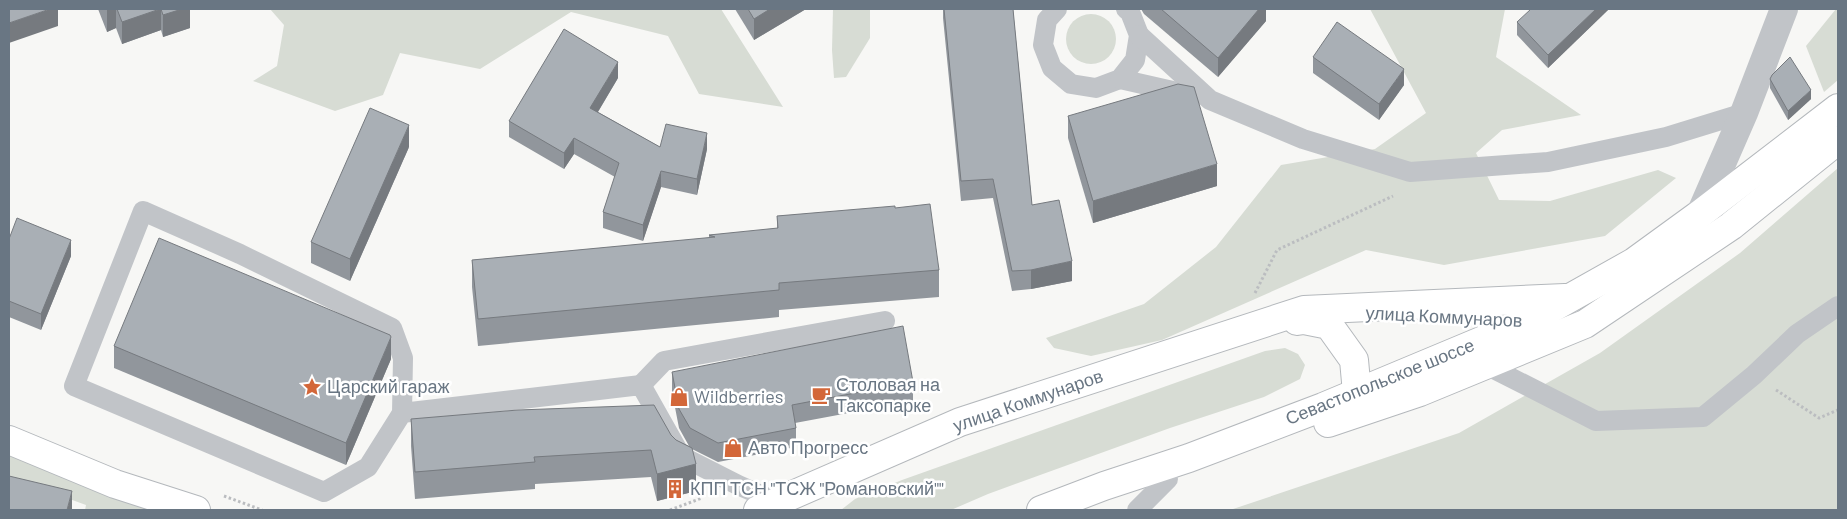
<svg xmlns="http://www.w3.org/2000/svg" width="1847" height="519" font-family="Barlow,sans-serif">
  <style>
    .green { fill: #d7dcd4 }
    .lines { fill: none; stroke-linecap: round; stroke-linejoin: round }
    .secondary-casing { stroke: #b4b8bc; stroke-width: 30 }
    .path { stroke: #bbbdc0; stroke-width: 3; stroke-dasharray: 2.5 2.5; stroke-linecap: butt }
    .service { stroke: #c1c4c8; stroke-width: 20 }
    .tertiary { stroke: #c1c4c8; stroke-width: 28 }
    .secondary { stroke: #fff; stroke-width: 28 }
    .wall { fill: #91969c }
    .shaded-wall { fill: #767a7f }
    .building { fill: #a9afb5; stroke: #767a7f }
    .labels { text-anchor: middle; stroke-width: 5; stroke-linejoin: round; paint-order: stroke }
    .street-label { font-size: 18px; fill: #697683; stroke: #fff }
    .poi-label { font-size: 18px; fill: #697683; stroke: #fff; text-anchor: start }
  </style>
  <rect width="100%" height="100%" fill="#f7f7f5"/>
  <g class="green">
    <polygon points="270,9 721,9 783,107 699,94 668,36 571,12 480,69 400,53 383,95 335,111 253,81 277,66 284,25"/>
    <polygon points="833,9 870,9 870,38 846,77 834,78 832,50"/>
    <polygon points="1370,9 1505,9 1496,57 1581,115 1502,130 1476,153 1499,200 1550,201 1658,170 1676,178 1605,236 1444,265 1366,250 1162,340 1091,356 1054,348 1046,338 1144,304 1216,247 1281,165 1375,149 1426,113"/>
    <polygon points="1836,9 1838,9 1838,80 1824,92 1806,46"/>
    <circle cx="1091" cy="39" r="25"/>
    <polygon points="1838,168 1838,510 1230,510 1459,433 1600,353 1740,253"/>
    <polygon points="1285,348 1298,354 1305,365 1300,379 1264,397 1170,428 988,494 951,510 841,510 855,499 902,480 1265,351"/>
    <polygon points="9,445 196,510 85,510 86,505 9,477"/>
  </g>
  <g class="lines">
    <g class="secondary-casing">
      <g id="secondary">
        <polyline points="1297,321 1304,320 1329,325 1354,360 1357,393 1348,408"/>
        <polyline points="1328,423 1420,392 1585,324 1731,226 1838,140"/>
        <polyline points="9,440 115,484 196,510"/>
        <polyline points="758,510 960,422 1304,310 1565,298"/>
        <polyline points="1041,510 1104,486 1189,458 1323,407 1529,321 1634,262 1700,214 1838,108"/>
      </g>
    </g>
    <g class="path">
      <polyline points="1255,293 1277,250 1393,196"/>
      <polyline points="1776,390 1819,418 1838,410"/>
      <polyline points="224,496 262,510"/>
      <polyline points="670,510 702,498"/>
    </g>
    <g class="service">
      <polyline points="1057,9 1047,20 1043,45 1052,68 1071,84 1096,88 1120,79 1135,60 1139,35 1130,12 1126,9"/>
      <polyline points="1139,35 1210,100 1303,139 1410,172 1548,162 1666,137 1744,113"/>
      <polyline points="1120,79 1186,94"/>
      <polyline points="1486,365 1596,421 1703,417 1754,375 1797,334 1838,306"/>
      <polyline points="641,385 664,361 885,321"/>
      <polyline points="402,413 368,467 324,492 74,386 143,211 240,254 392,328 403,358 402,413 641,385 681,456 738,485 777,502"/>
      <polyline points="1137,510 1168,479"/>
    </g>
    <polyline class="tertiary" points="1700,214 1744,113 1784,9"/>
    <use href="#secondary" class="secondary"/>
  </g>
  <g class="wall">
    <polygon points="98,9 190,9 190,28 163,37 161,30 122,44 116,28 107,32"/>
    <polygon points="735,9 806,9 754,40"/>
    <polygon points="943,9 1013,9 1032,205 1072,281 1031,289 1012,291 993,198 961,201 943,18"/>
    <polygon points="1141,9 1266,9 1266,21 1218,77 1144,14"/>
    <polygon points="1608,9 1608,10 1548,68 1517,35 1517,22"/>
    <polygon points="1313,57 1404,85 1379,120 1313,73"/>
    <polygon points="618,78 598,112 660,147 707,149 697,195 661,187 643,241 603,228 603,212 615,177 574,154 564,169 509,137 509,121"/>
    <polygon points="1770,79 1811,99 1788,120 1770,88"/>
    <polygon points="1068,116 1217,186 1093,223 1068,138"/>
    <polygon points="409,147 350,281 311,263 311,242"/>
    <polygon points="895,208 939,270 939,297 779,310 779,317 478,346 472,287 472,260 709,238 709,235 777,229 777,216"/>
    <polygon points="9,239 71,256 41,330 9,317"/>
    <polygon points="114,346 391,359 346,465 114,368"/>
    <polygon points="672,372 913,382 913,401 795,423 796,428 796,447 718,462 692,449 696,491 657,501 651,477 535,484 535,489 415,499 411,446 411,419 676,440 689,446 679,428 672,392"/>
  </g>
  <g class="shaded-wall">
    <polygon points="50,9 58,9 58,26 9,43 9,23"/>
    <polygon points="111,9 116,9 116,28 107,32 107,10"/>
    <polygon points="161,9 161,30 122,44 122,22"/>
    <polygon points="182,9 190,9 190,28 163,37 163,15"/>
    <polygon points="770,9 806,9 754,40 754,19"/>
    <polygon points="1259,9 1266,9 1266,21 1218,77 1218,58"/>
    <polygon points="1596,9 1608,9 1608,10 1548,68 1548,55"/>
    <polygon points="618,62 618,78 590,125 590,108"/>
    <polygon points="1404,69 1404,85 1379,120 1379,104"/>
    <polygon points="1811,90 1811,99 1788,120 1788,111"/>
    <polygon points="409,125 409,147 350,281 350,259"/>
    <polygon points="707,133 707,149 697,195 697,179"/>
    <polygon points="574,138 574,154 564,169 564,153"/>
    <polygon points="1217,164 1217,186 1093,223 1093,201"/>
    <polygon points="661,171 661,187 643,241 643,225"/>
    <polygon points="71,240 71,256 41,330 41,314"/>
    <polygon points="1072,261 1072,281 1031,289 1031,270"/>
    <polygon points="391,337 391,359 346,465 346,443"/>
    <polygon points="696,464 696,491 657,501 657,474"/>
    <polygon points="72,491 72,510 67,510"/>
  </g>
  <g class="building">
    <polygon points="9,9 50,9 9,23"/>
    <polygon points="117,9 160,9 122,22"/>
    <polygon points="161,9 182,9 163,15"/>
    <polygon points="748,9 770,9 754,19"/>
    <polygon points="944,9 1013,9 1032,205 1059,200 1072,261 1031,270 1012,271 993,179 961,181"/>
    <polygon points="1161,9 1259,9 1218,58"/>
    <polygon points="1531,9 1596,9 1548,55 1517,22"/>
    <polygon points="1337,22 1404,69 1379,104 1313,57"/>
    <polygon points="564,29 618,62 590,108 660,147 666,124 707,133 697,179 661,171 643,225 603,212 619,163 574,138 564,153 509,121"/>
    <polygon points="1790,57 1811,90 1788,111 1770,79 1772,75"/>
    <polygon points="1178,84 1194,87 1217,164 1093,201 1068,116"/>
    <polygon points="370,108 409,125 350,259 311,242"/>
    <polygon points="930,204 939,270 779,283 779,290 478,319 472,260 715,237 709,235 778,228 777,216 895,206 895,208"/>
    <polygon points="17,218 71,240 41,314 9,301 9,239"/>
    <polygon points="159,238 390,335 391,337 346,443 114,346"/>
    <polygon points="903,326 913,382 792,405 796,428 718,443 690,428 679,409 672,372"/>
    <polygon points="654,405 671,435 676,440 692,448 696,464 657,474 651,450 534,457 535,462 415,472 411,419 518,410"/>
    <polygon points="9,476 72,491 67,510 9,510"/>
  </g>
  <defs>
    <g id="sight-bare" transform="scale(1.5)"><path d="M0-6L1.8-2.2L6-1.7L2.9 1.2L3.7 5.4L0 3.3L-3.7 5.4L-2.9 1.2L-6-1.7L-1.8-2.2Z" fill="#d36739" stroke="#fff" stroke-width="2.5" paint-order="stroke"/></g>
    <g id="cafe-bare" transform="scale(1.5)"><path d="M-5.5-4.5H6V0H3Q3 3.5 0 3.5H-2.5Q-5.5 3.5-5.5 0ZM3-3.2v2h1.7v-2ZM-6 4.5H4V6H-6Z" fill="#d36739" stroke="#fff" stroke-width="2.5" paint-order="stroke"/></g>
    <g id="shop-bare" transform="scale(1.5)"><path d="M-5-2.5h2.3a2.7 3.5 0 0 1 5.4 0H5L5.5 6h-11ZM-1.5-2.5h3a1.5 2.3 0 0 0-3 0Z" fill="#d36739" stroke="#fff" stroke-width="2.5" paint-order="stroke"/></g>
    <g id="building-bare" transform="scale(1.5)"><path d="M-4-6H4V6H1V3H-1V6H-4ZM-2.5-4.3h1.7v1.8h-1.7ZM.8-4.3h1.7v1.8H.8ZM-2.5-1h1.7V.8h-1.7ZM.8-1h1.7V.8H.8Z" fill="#d36739" stroke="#fff" stroke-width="2.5" paint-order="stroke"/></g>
  </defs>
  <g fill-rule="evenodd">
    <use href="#sight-bare" x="312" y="387"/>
    <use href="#cafe-bare" x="821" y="395"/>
    <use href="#shop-bare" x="679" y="397"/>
    <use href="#shop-bare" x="733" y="448"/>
    <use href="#building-bare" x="675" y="489"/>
  </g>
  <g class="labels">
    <g class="street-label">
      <text transform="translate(1444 317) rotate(3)" y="6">улица Коммунаров</text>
      <text transform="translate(1380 382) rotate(-22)" y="6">Севастопольское шоссе</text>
      <text transform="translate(1028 401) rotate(-19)" y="6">улица Коммунаров</text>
    </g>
    <g class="poi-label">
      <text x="836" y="391">Столовая на<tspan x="836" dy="21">Таксопарке</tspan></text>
      <text x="327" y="393">Царский гараж</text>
      <text x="694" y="403">Wildberries</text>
      <text x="748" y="454">Авто Прогресс</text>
      <text x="690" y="495">КПП ТСН "ТСЖ "Романовский""</text>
    </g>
  </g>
  <rect width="1847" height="519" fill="none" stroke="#697683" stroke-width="20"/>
</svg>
